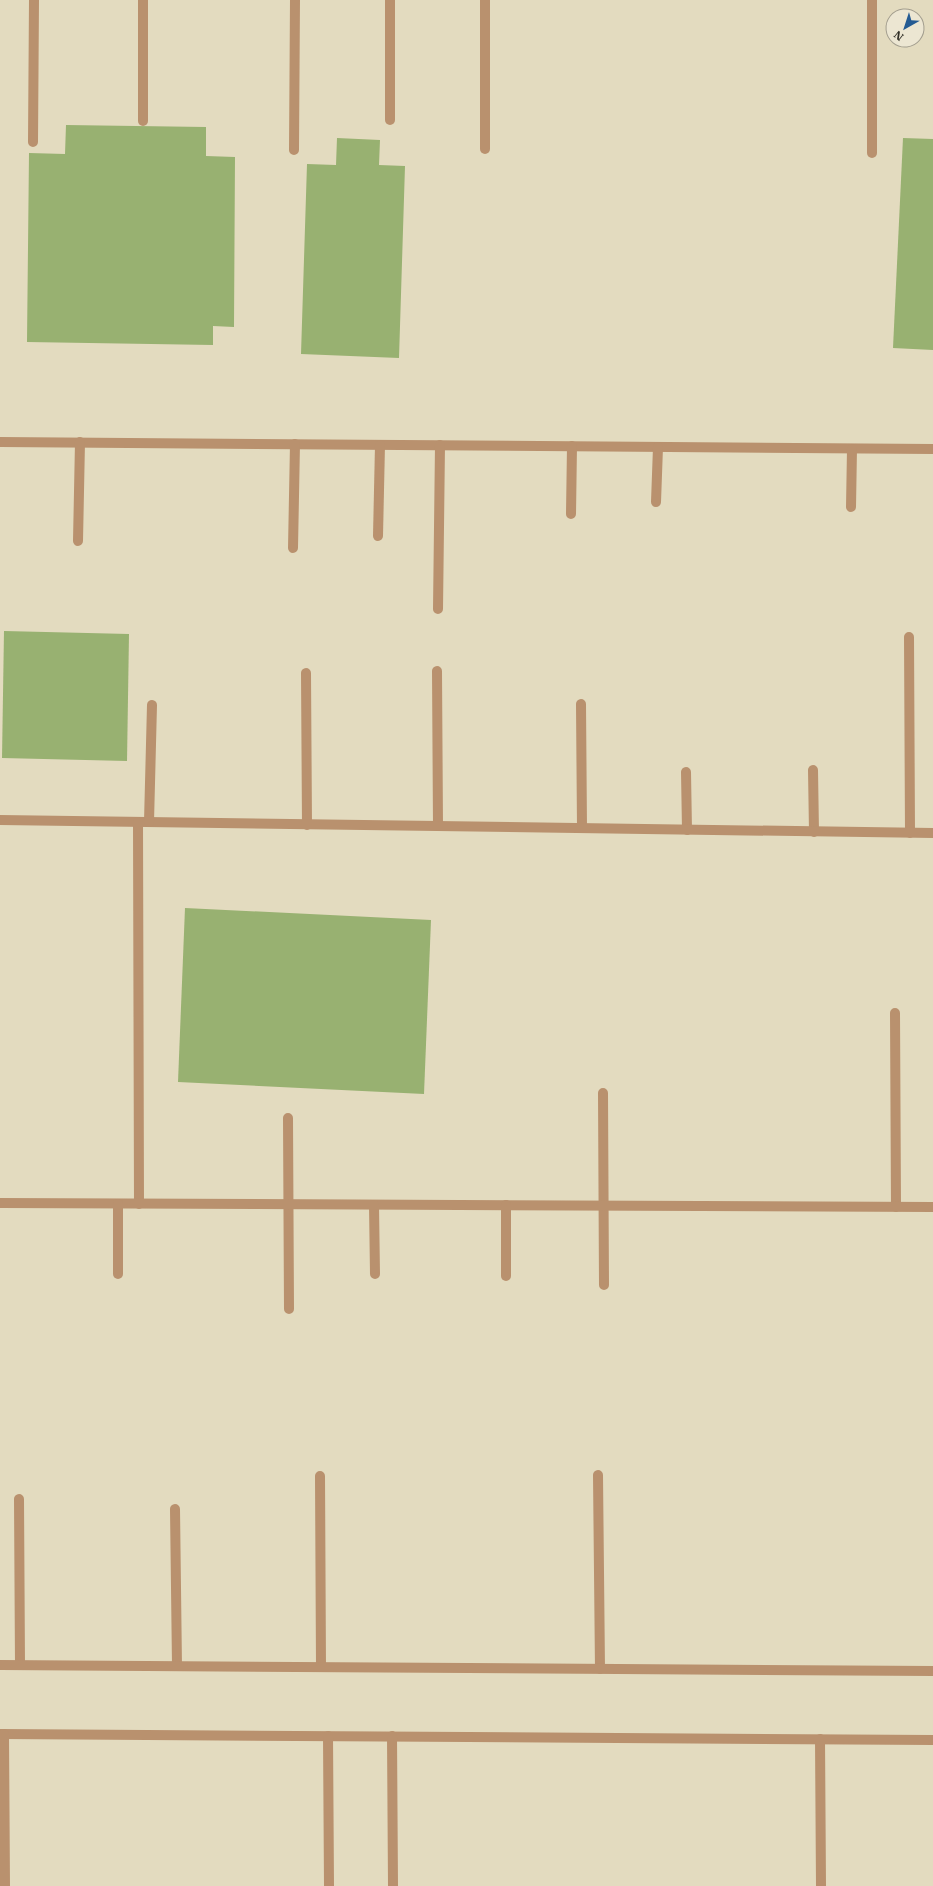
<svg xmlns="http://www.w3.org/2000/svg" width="933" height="1886" font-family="'IBM Plex Serif',serif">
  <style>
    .built { fill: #e3dbbf; fill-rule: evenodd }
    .building { fill: #98b171 }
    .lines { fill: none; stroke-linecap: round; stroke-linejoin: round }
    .minor { stroke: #b9916e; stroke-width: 10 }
  </style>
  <rect width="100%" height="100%" fill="#ece6d2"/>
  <path class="built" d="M0,0H933V1886H0ZM893,16H917V40H893Z"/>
  <g class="building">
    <polygon points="66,125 206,127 206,156 235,157 234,327 213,326 213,345 27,342 29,153 65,154"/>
    <polygon points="337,138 380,140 379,165 405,166 399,358 301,354 307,164 336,165"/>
    <polygon points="903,138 933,139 933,350 893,348"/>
    <polygon points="4,631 129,634 127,761 2,758"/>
    <polygon points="185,908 431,920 424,1094 178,1082"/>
  </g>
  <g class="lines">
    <g class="minor">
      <polyline points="390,120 390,0"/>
      <polyline points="143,121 143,0"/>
      <polyline points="33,142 34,0"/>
      <polyline points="485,149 485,0"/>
      <polyline points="294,150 295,0"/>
      <polyline points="872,153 872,0"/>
      <polyline points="0,442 933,449"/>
      <polyline points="656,502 658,447"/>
      <polyline points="851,507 852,449"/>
      <polyline points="571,514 572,446"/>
      <polyline points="378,536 380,445"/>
      <polyline points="78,541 80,442"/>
      <polyline points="293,548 295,444"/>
      <polyline points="438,609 440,445"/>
      <polyline points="909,637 910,833"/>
      <polyline points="437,671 438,826"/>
      <polyline points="306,673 307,825"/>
      <polyline points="581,704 582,828"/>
      <polyline points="813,770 814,832"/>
      <polyline points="686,772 687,830"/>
      <polyline points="0,820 933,833"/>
      <polyline points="138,822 139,1204"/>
      <polyline points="149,822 152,705"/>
      <polyline points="895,1013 896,1207"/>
      <polyline points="603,1093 604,1285"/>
      <polyline points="288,1118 289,1309"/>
      <polyline points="0,1203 933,1207"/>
      <polyline points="118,1204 118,1274"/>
      <polyline points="374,1205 375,1274"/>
      <polyline points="506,1205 506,1276"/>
      <polyline points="598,1475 600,1669"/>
      <polyline points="320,1476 321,1667"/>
      <polyline points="19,1499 20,1665"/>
      <polyline points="175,1509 177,1666"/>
      <polyline points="0,1665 933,1671"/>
      <polyline points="0,1734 933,1740"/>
      <polyline points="4,1734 5,1886"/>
      <polyline points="328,1736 329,1886"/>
      <polyline points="392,1736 393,1886"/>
      <polyline points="820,1739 821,1886"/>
    </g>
  </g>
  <g transform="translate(905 28) rotate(219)"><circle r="19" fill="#ece6d2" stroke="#a29d8e"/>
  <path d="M0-3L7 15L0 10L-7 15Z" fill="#245b93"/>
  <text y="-6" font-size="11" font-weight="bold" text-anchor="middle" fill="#323028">N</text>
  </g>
</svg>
